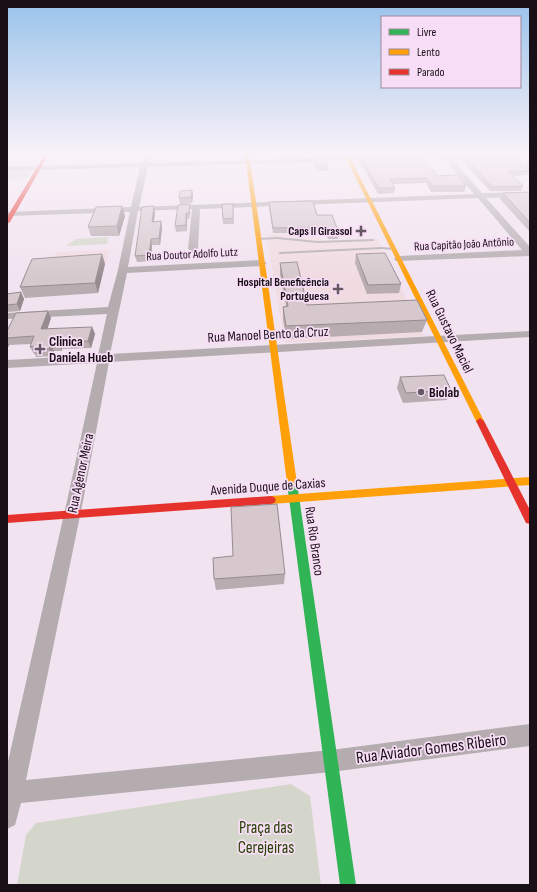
<svg xmlns="http://www.w3.org/2000/svg" width="537" height="892" font-family="'Sofia Sans Condensed',sans-serif">
  <style>
    .medical { fill: #f0dbe1 }
    .green { fill: #d4d6cc }
    .lines { fill: none; stroke-linecap: round; stroke-linejoin: round }
    .lane { fill: #b4acaf; fill-rule: evenodd }
    .street { fill: #b4acaf; fill-rule: evenodd }
    .fast { fill: #30b455; fill-rule: evenodd }
    .slow { fill: #ff9f0a; fill-rule: evenodd }
    .jam { fill: #e5322d; fill-rule: evenodd }
    .wall { fill: #b8acb0 }
    .shaded-wall { fill: #968c90 }
    .building { fill: #d6c8cd; stroke: #968c90 }
    .poi-dot { fill: #645963; stroke: #f7ddf5; stroke-width: 1.5 }
    .labels { text-anchor: middle; stroke-width: 3.5; stroke-linejoin: round; paint-order: stroke }
    .far-poi-label { font-size: 12px; font-weight: bold; fill: #180f17; stroke: #f7ddf5; text-anchor: end }
    .far-street-label { font-size: 12px; fill: #180f17; stroke: #f7ddf5 }
    .street-label { font-size: 14px; fill: #180f17; stroke: #f7ddf5 }
    .poi-label { font-size: 14px; font-weight: bold; fill: #180f17; stroke: #f7ddf5; text-anchor: start }
    .near-street-label { font-size: 17px; fill: #180f17; stroke: #f7ddf5 }
    .near-park-label { font-size: 17px; fill: #2a4308; stroke: #f7ddf5 }
  </style>
  <rect width="100%" height="100%" fill="#f1e3f0"/>
  <g class="medical">
    <polygon points="304,233 306,237 321,237 323,242 377,239 424,336 285,343 266,234"/>
    <polygon points="109,250 107,263 50,266 56,252"/>
  </g>
  <g class="green">
    <polygon points="7,171 31,171 26,179 7,180"/>
    <polygon points="108,237 107,244 66,246 76,239"/>
    <polygon points="291,784 310,796 321,885 17,885 26,835 36,823"/>
  </g>
  <g class="lines">
    <g class="lane">
      <polygon points="277,237 317,241 373,239 375,240 373,241 317,243 277,239 258,240 256,239 258,238"/>
      <polygon points="382,247 394,248 396,249 394,250 382,249 280,254 278,253 280,252"/>
    </g>
    <path class="street" d="M144,154H150L148,163L378,156L381,158L378,160L148,167L139,207L474,194L443,157L403,159L400,157C407,152 460,154 472,154L469,156L450,157L482,193L530,192V196L486,198L530,247V256L396,261L394,259L396,257L399,256L522,250L478,198L200,209L198,249L193,252L188,249L192,209L138,211L128,267L262,260L267,263L262,266L127,273L110,354L530,331V337L109,362L83,501L26,780L331,750L530,724V746L331,772L21,803L15,825L7,829V766L67,501L97,363L7,368V360L98,355L107,314L7,319V313L108,307L118,270L130,212L7,216V212L131,207L140,167L7,171V167L141,163Z"/>
    <polygon class="fast" points="292,479 295,480 297,483 356,885 340,885 287,483 289,480"/>
    <g class="slow">
      <polygon points="245,154 249,154 297,483 295,486 292,487 289,486 287,483"/>
      <polygon points="344,154 348,154 484,421 483,423 477,423 476,421"/>
      <polygon points="530,477 530,485 271,504 268,503 266,500 268,497 271,496"/>
    </g>
    <g class="jam">
      <polygon points="45,154 49,154 10,222 7,224 7,217"/>
      <polygon points="480,418 484,421 530,510 530,524 526,523 476,421"/>
      <polygon points="271,496 274,497 276,500 274,503 271,504 7,523 7,515"/>
    </g>
  </g>
  <g class="wall">
    <polygon points="461,154 511,154 529,171 527,175 512,176 523,186 521,191 490,191 460,158"/>
    <polygon points="360,156 437,176 466,186 464,192 431,192 426,183 393,184 395,188 394,193 378,194 359,161"/>
    <polygon points="314,157 328,165 328,171 317,171 313,163"/>
    <polygon points="528,160 530,160 530,171 525,167"/>
    <polygon points="192,190 193,196 192,203 180,204 179,198"/>
    <polygon points="530,192 530,231 529,231 500,199 503,193"/>
    <polygon points="269,202 317,215 339,233 338,239 328,239 326,233 273,233 269,208"/>
    <polygon points="222,204 233,204 234,224 223,224"/>
    <polygon points="178,205 190,211 189,219 187,219 187,231 176,232 175,226"/>
    <polygon points="122,206 125,216 119,236 91,236 88,227"/>
    <polygon points="154,206 155,213 154,221 161,221 162,228 160,245 152,245 151,261 137,262 135,256"/>
    <polygon points="102,254 105,264 98,293 25,298 20,287"/>
    <polygon points="356,254 401,284 399,293 367,294 355,263"/>
    <polygon points="280,263 307,305 427,320 422,332 286,339 283,319 283,307 286,306 280,275"/>
    <polygon points="21,292 24,299 20,311 7,312 7,294"/>
    <polygon points="51,318 47,329 92,327 95,334 91,348 62,349 62,351 54,351 53,356 36,357 35,354 34,354 30,347 31,344 9,345 7,349 7,331"/>
    <polygon points="400,377 451,390 447,400 403,403 397,388"/>
    <polygon points="233,556 285,574 284,584 216,590 214,579"/>
  </g>
  <g class="shaded-wall">
    <polygon points="192,190 193,196 192,203 191,197"/>
    <polygon points="190,204 190,211 189,219 189,213"/>
    <polygon points="122,206 125,216 119,236 117,226"/>
    <polygon points="154,206 155,213 153,228 152,222"/>
    <polygon points="186,213 187,219 187,231 186,225"/>
    <polygon points="161,221 162,228 160,245 159,238"/>
    <polygon points="151,239 152,245 151,261 149,255"/>
    <polygon points="102,254 105,264 98,293 95,283"/>
    <polygon points="21,292 24,299 20,311 17,304"/>
    <polygon points="48,311 51,318 45,336 41,329"/>
    <polygon points="92,327 95,334 91,348 88,341"/>
    <polygon points="7,342 9,345 7,349"/>
    <polygon points="59,342 62,349 62,351 59,344"/>
    <polygon points="51,344 54,351 53,356 49,349"/>
  </g>
  <g class="building">
    <polygon points="407,154 420,154 437,176 457,175 466,186 433,186 427,178 390,179 395,188 379,188 360,156"/>
    <polygon points="462,154 511,154 529,171 508,171 523,186 492,187"/>
    <polygon points="314,157 325,157 328,165 317,165"/>
    <polygon points="192,190 191,197 179,198 180,191"/>
    <polygon points="530,192 530,223 503,193"/>
    <polygon points="313,201 317,215 332,215 339,233 328,233 326,227 273,228 269,202"/>
    <polygon points="190,204 189,213 186,213 186,225 175,226 178,205"/>
    <polygon points="222,204 233,204 233,218 223,219"/>
    <polygon points="122,206 117,226 88,227 96,207"/>
    <polygon points="154,206 152,222 161,221 159,238 151,239 149,255 135,256 142,207"/>
    <polygon points="385,253 401,284 368,285 356,254"/>
    <polygon points="102,254 95,283 20,287 32,259"/>
    <polygon points="297,262 307,305 417,300 427,320 286,326 283,307 288,306 280,263"/>
    <polygon points="21,292 17,304 7,305 7,294"/>
    <polygon points="48,311 41,329 92,327 88,341 59,342 59,344 51,344 49,349 33,350 34,346 30,347 34,336 7,338 7,331 16,313"/>
    <polygon points="444,375 451,390 406,393 400,377"/>
    <polygon points="277,504 285,574 214,579 213,558 233,556 231,507"/>
  </g>
  <linearGradient id="sky" x2="0" y2="1"><stop stop-color="#99c2eb"/><stop offset="0.55" stop-color="#f9f2f8"/><stop offset="1" stop-color="#f9f2f8" stop-opacity="0"/></linearGradient>
  <rect width="537" height="279" fill="url(#sky)"/>
  <g class="poi-dot">
    <path d="M359 225h4v4h4v4h-4v4h-4v-4h-4v-4h4z"/>
    <path d="M336 283h4v4h4v4h-4v4h-4v-4h-4v-4h4z"/>
    <path d="M38 343h4v4h4v4h-4v4h-4v-4h-4v-4h4z"/>
    <circle cx="421" cy="392" r="4"/>
  </g>
  <g class="labels">
    <g class="far-poi-label">
      <text x="352" y="235">Caps II Girassol</text>
      <text x="329" y="286">Hospital Beneficência<tspan x="329" dy="14">Portuguesa</tspan></text>
    </g>
    <g class="far-street-label">
      <text transform="translate(464 244) rotate(-3)" y="4">Rua Capitão João Antônio</text>
      <text transform="translate(192 254) rotate(-3)" y="4">Rua Doutor Adolfo Lutz</text>
    </g>
    <g class="street-label">
      <text transform="translate(450 331) rotate(64)" y="5">Rua Gustavo Maciel</text>
      <text transform="translate(268 334) rotate(-3)" y="5">Rua Manoel Bento da Cruz</text>
      <text transform="translate(80 473) rotate(-78)" y="5">Rua Agenor Meira</text>
      <text transform="translate(268 486) rotate(-4)" y="5">Avenida Duque de Caxias</text>
      <text transform="translate(315 541) rotate(82)" y="5">Rua Rio Branco</text>
    </g>
    <g class="poi-label">
      <text x="49" y="346">Clinica<tspan x="49" dy="16">Daniela Hueb</tspan></text>
      <text x="429" y="397">Biolab</text>
    </g>
    <g class="near-street-label">
      <text transform="translate(431 748) rotate(-7)" y="6">Rua Aviador Gomes Ribeiro</text>
    </g>
    <g class="near-park-label">
      <text x="266" y="833">Praça das<tspan x="266" dy="20">Cerejeiras</tspan></text>
    </g>
  </g>
  <rect width="537" height="892" fill="none" stroke="#180f17" stroke-width="16"/>
  <rect x="381" y="16" width="140" height="72" fill="#f7ddf5" stroke="#9e8b9c"/>
  <rect x="389" y="29" width="20" height="6" fill="#30b455" stroke="#9e8b9c"/>
  <text x="417" y="36" font-size="12" fill="#180f17">Livre</text>
  <rect x="389" y="49" width="20" height="6" fill="#ff9f0a" stroke="#9e8b9c"/>
  <text x="417" y="56" font-size="12" fill="#180f17">Lento</text>
  <rect x="389" y="69" width="20" height="6" fill="#e5322d" stroke="#9e8b9c"/>
  <text x="417" y="76" font-size="12" fill="#180f17">Parado</text>
</svg>
